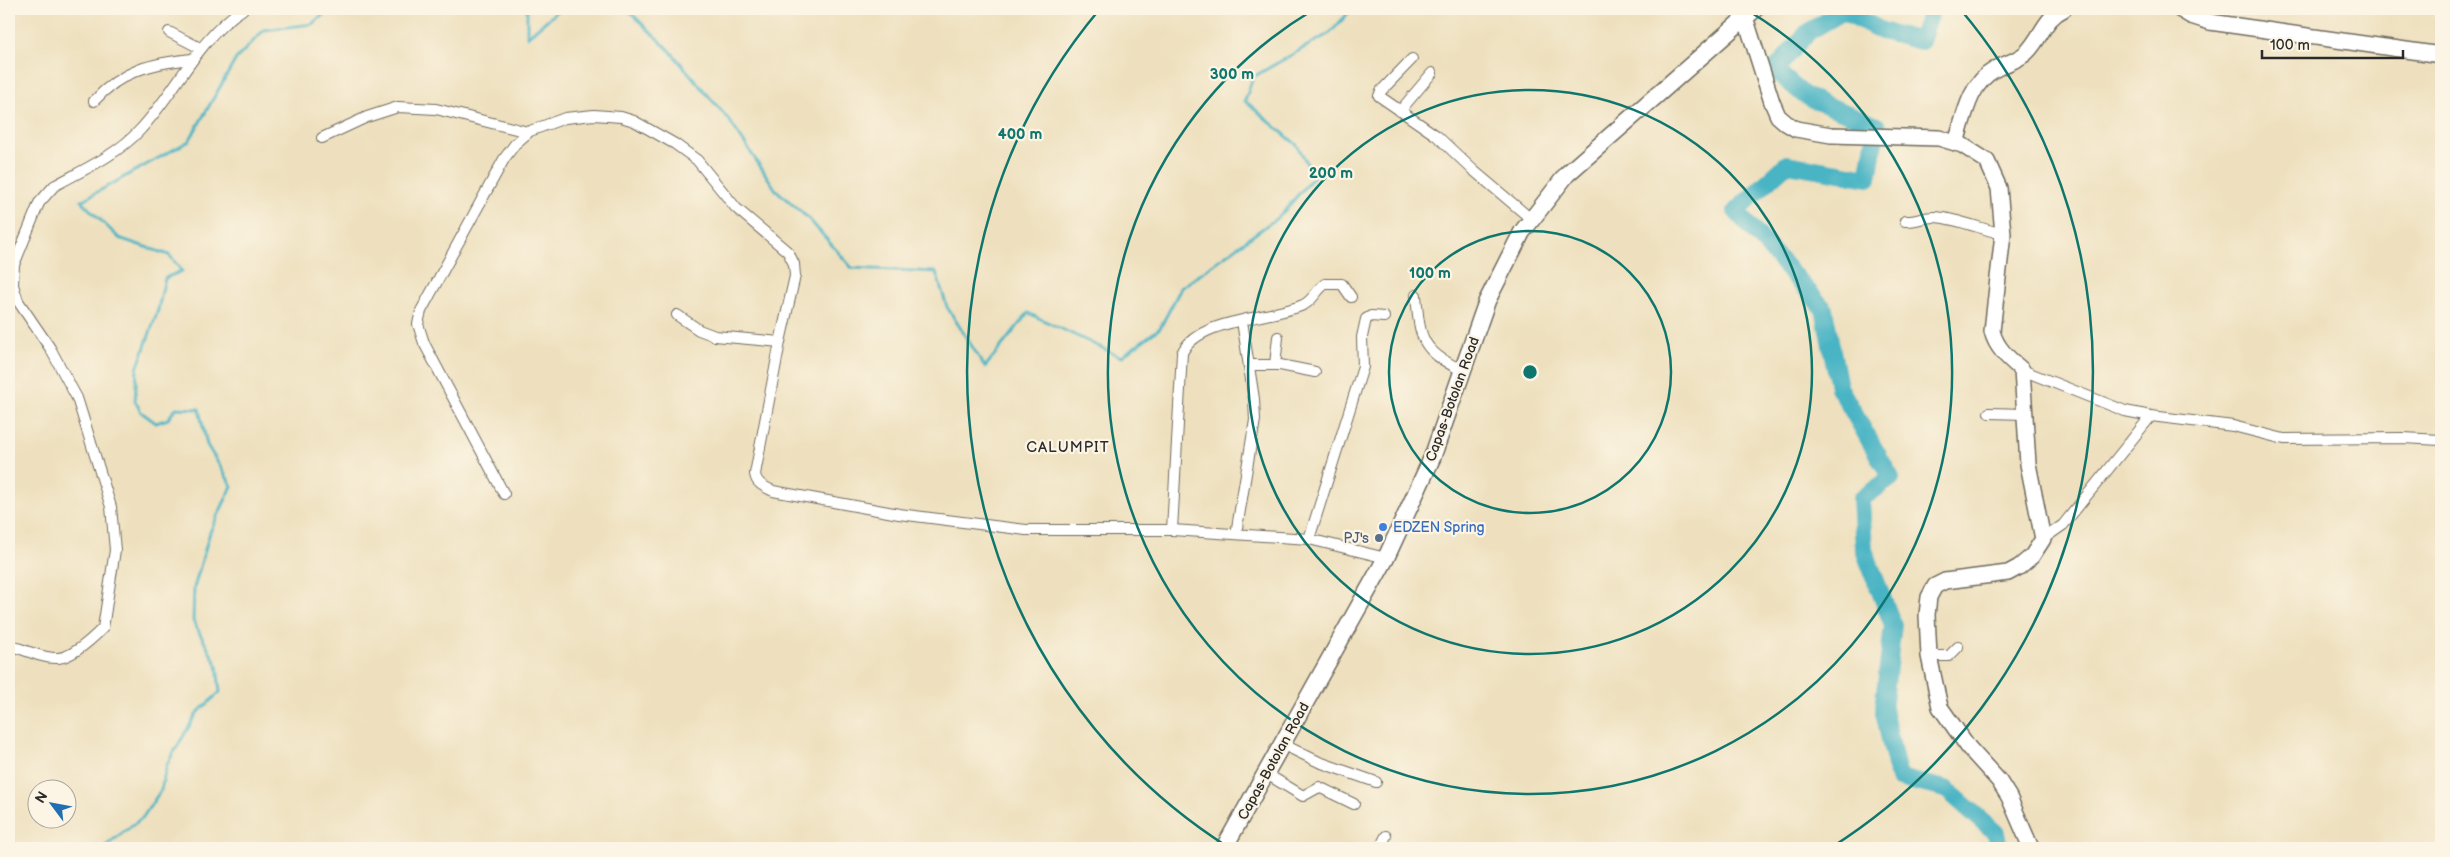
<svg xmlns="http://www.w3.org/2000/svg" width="2450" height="857" font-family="'Balsamiq Sans',sans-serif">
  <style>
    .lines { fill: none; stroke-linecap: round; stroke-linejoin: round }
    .stream { stroke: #48b4c4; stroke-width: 3 }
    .river { stroke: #48b4c4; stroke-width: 18 }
    .street-casing { stroke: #6f6a5e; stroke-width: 12 }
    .secondary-casing { stroke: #6f6a5e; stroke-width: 18 }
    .primary-casing { stroke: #6f6a5e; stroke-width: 19 }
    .street { stroke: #fff; stroke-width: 10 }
    .secondary { stroke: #fff; stroke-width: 15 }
    .primary { stroke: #fff; stroke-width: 16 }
    .ring { fill: none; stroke: #0f766e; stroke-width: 2.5 }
    .shop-dot { fill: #3f7fe0; stroke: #fcf5e5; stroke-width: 2 }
    .service-dot { fill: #5c6f8a; stroke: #fcf5e5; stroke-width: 2 }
    .labels { text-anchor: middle; stroke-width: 4.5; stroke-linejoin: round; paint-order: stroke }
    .street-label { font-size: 14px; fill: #2b2b2b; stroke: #fcf5e5 }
    .shop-label { font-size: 14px; fill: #366cbe; stroke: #fcf5e5; text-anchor: start }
    .service-label { font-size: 14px; fill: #4e5e75; stroke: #fcf5e5; text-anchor: end }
    .neighbourhood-label { font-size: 15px; letter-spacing: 1px; fill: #2b2b2b; stroke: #fcf5e5 }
    .centre { fill: #0f766e; stroke: #fcf5e5; stroke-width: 2.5 }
    .ring-label { font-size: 15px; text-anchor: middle; font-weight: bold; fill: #0f766e; stroke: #fcf5e5; stroke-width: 4.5; stroke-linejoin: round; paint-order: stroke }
  </style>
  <rect width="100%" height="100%" fill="#fcf5e5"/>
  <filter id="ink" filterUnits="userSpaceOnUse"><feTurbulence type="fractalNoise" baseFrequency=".02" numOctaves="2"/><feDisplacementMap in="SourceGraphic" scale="10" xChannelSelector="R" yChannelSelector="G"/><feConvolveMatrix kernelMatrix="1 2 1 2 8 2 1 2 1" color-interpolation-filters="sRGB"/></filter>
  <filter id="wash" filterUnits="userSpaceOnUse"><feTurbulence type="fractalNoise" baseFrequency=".0096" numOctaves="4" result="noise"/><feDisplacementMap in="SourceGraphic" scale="20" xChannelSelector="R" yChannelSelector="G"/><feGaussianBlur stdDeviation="1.12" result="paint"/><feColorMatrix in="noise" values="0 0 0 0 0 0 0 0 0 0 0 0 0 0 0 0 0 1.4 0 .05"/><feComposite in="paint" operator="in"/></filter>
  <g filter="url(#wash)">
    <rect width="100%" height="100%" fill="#eee0be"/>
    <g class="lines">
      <g class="stream">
        <polyline points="527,9 527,37 560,9"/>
        <polyline points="627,9 671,52 729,120 776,190 808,218 852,268 936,272 947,307 985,367 1028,313 1121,357 1160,328 1181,288 1281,215 1314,176 1297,145 1245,101 1253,77 1330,33 1352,9"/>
        <polyline points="103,848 143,817 161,790 167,764 197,713 220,692 217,665 193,621 194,588 210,532 232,486 207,445 199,409 176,408 168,419 156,423 141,412 135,401 137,369 158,310 165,278 182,271 169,255 119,238 81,201 189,141 236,59 264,30 312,24 330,9"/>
      </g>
      <polyline class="river" points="1932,9 1921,41 1882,31 1844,11 1808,32 1775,70 1805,96 1877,126 1868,178 1787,164 1736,211 1824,309 1839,387 1891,478 1861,499 1864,550 1893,625 1883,709 1899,778 1946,789 1996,833 1999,848"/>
    </g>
  </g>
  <g filter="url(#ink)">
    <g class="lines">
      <g class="street-casing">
        <g id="street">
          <polyline points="169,32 200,48"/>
          <polyline points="1412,59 1381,91 1379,96 1437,136 1473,170 1531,219"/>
          <path d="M94,101C122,70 152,63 192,59"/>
          <polyline points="1400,111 1432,73"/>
          <polyline points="322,138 367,117 398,107 436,109 528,132"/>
          <path d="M1905,221C1916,222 1925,216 1936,217C1958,219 1981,229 2003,234"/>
          <path d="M1416,295C1420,340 1421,350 1463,371"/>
          <polyline points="677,315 699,330 715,336 780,342"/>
          <polyline points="1249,365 1280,365 1315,372"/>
          <polyline points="1275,365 1278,337"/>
          <polyline points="2022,370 2125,411 2151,416 2233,426 2284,439 2403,438 2441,440"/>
          <polyline points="1989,413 2025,414"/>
          <path d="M504,494L424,343L418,324L421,311L504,159L515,144L530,131L565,118L594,115L621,117L634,121L675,144L697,160L736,208L788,252L794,264L795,276L780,342L755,474C756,484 765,487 773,491L899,514L1026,530H1172L1309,539L1386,558"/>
          <path d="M1172,530L1182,353C1198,318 1272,319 1303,305C1313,301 1316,290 1325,284H1342L1351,297"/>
          <polyline points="1236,534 1255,420 1254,399 1242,321"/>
          <polyline points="1309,539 1363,367 1362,337 1366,319 1371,316 1384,317"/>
          <polyline points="2043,539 2063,525 2151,416"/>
          <path d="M9,645C23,649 43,659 58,658C73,657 93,638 103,628L115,550L111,507L77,398L50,348L18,301L13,285L14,265L39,203L54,186C83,170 117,155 140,130C177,91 197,39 243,9"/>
          <polyline points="1929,656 1949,656 1958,647"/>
          <polyline points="1282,744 1319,762 1376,782"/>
          <polyline points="1265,773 1303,796 1319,787 1354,804"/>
          <polyline points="1380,848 1386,836"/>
        </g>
      </g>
      <g class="secondary-casing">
        <g id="secondary">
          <polyline points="2179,9 2191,16 2210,22 2441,55"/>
          <path d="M1745,17L1772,102L1778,116L1786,123L1796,129L1831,135L1939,138L1962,145L1987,161L1999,188L2003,234L1992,331C1996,348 2009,359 2022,370L2028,464L2043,539L2032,556L2019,567L2008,573L1945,581L1935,586L1929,597L1927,615L1929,656L1940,707L1969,748L1999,781L2009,797L2031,848"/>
          <path d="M1956,143C1964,118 1969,84 1994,70C2005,63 2018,61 2027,52C2042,37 2044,18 2064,9"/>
        </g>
      </g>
      <g class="primary-casing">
        <polyline id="primary" points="1224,848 1386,558 1432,458 1487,301 1522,232 1567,174 1755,9"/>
      </g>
      <use href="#street" class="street"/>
      <use href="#secondary" class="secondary"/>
      <use href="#primary" class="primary"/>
    </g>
  </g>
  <g class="ring">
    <circle cx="1530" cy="372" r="141"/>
    <circle cx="1530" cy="372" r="282"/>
    <path d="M1747 10A422 422 0 1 1 1313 10"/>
    <path d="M1228 847A563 563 0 0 1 1099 10M1961 10A563 563 0 0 1 1832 847"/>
  </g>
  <circle class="shop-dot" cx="1383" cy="527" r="5"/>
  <circle class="service-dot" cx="1379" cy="538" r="5"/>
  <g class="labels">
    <g class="street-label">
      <text transform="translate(1452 399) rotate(-70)" y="5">Capas-Botolan Road</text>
      <text transform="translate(1273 761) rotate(-61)" y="5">Capas-Botolan Road</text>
    </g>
    <g class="shop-label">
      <text x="1393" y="532">EDZEN Spring</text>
    </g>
    <g class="service-label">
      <text x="1369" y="543">PJ's</text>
    </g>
    <g class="neighbourhood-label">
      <text x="1068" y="452">CALUMPIT</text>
    </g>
  </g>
  <circle cx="1530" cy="372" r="8" class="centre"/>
  <g class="ring-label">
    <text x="1232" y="79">300 m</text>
    <text x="1020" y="139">400 m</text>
    <text x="1331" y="178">200 m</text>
    <text x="1430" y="278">100 m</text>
  </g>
  <rect width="2450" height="857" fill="none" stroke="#fcf5e5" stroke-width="30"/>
  <g transform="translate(52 804) rotate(302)"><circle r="24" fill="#fcf5e5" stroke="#a8a49b"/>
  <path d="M0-4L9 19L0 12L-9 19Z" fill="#1f6fb2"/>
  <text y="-8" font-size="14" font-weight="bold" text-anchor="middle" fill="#2b2b2b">N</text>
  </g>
  <path d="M2262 50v8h141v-8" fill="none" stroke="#2b2b2b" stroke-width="2.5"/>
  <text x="2270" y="50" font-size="15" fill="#2b2b2b" stroke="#fcf5e5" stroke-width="4" paint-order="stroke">100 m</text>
</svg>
